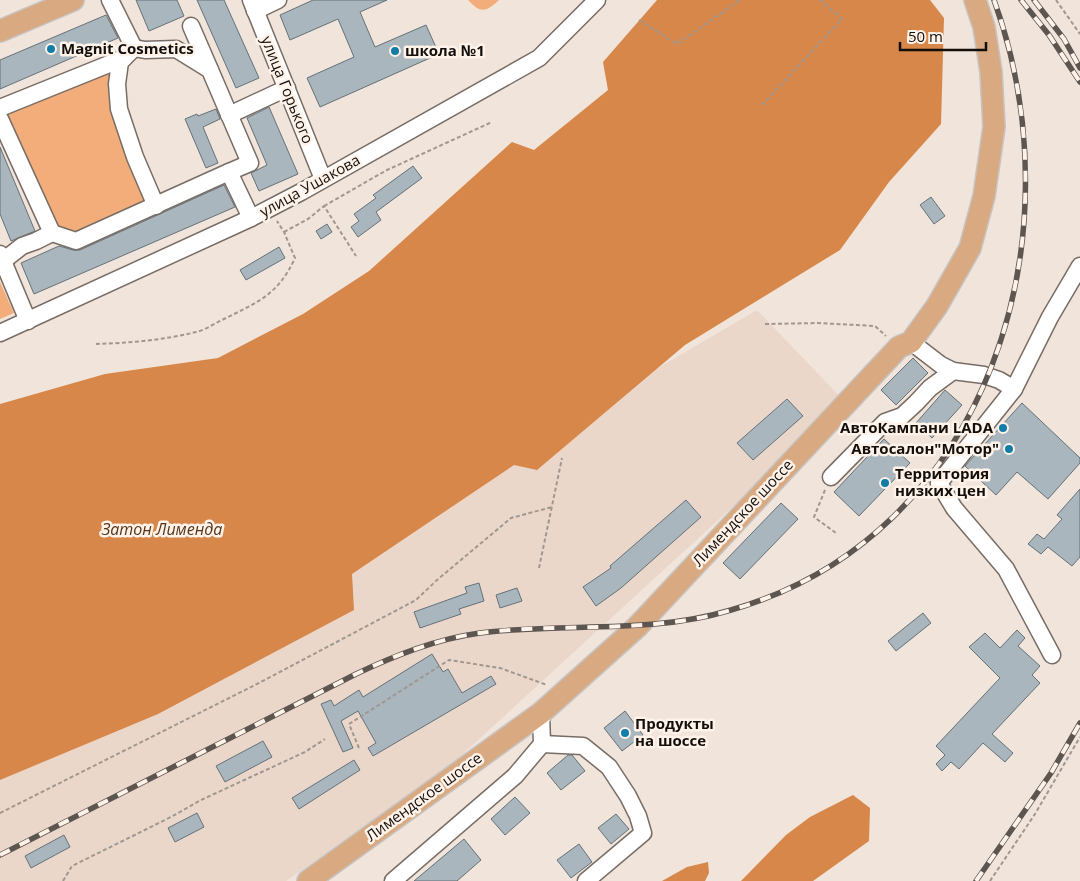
<svg xmlns="http://www.w3.org/2000/svg" width="1080" height="881" font-family="'Open Sans',sans-serif">
  <style>
    .built { fill: #ebd7ca }
    .green { fill: #f2ad7a }
    .water { fill: #d68749 }
    .building { fill: #a9b6be; stroke: #657178 }
    .lines { fill: none; stroke-linecap: round; stroke-linejoin: round }
    .minor-casing { stroke: #786d65; stroke-width: 19 }
    .major-casing { stroke: #c6c5c4; stroke-width: 24 }
    .path { stroke: #a09790; stroke-width: 2; stroke-dasharray: 4 2.5; stroke-linecap: butt }
    .minor { stroke: #fff; stroke-width: 16 }
    .major { stroke: #d9aa82; stroke-width: 21 }
    .rail-casing { stroke: #5c5550; stroke-width: 5.5 }
    .rail { stroke: #fef2e9; stroke-width: 4; stroke-dasharray: 11; stroke-linecap: butt }
    .poi-dot { fill: #147da7; stroke: #fef2e9; stroke-width: 2 }
    .labels { text-anchor: middle; stroke-width: 5; stroke-linejoin: round; paint-order: stroke }
    .poi-label { font-size: 15px; font-weight: bold; fill: #120e0b; stroke: #fef2e9; text-anchor: start }
    .street-label { font-size: 15px; fill: #120e0b; stroke: #fef2e9 }
    .water-label { font-size: 16px; font-style: italic; fill: #56351b; stroke: #fef2e9 }
  </style>
  <rect width="100%" height="100%" fill="#f1e4db"/>
  <polygon class="built" points="757,310 846,403 441,774 286,881 0,881 0,753"/>
  <g class="green">
    <path d="M468,0H499C486,12 481,14 468,0Z"/>
    <polygon points="115,66 151,205 62,239 3,113"/>
    <polygon points="0,282 14,313 0,319"/>
  </g>
  <g class="water">
    <polygon points="657,0 930,0 944,18 941,124 889,182 840,250 685,345 537,470 514,465 352,574 354,610 158,714 0,780 0,404 105,374 218,358 303,314 369,271 512,142 534,150 608,90 603,62"/>
    <polygon points="853,795 870,808 869,841 813,881 741,881 786,835 810,817"/>
    <polygon points="708,862 709,873 705,881 662,881 687,867"/>
  </g>
  <g class="building">
    <polygon points="136,0 177,0 184,16 149,31"/>
    <polygon points="197,0 224,0 259,78 236,88"/>
    <polygon points="313,0 387,0 360,12 375,47 426,25 439,54 320,107 307,78 354,57 338,19 290,40 280,15"/>
    <polygon points="106,15 118,38 0,89 0,60"/>
    <polygon points="269,107 298,174 259,191 251,173 267,165 247,118"/>
    <polygon points="216,109 220,119 203,127 218,163 206,168 185,119 197,114 198,116"/>
    <polygon points="0,147 35,231 11,241 0,214"/>
    <polygon points="413,166 422,178 376,212 381,220 358,237 351,227 359,221 354,214 376,198 373,195"/>
    <polygon points="224,185 235,207 34,294 21,263 59,246 73,250 80,250"/>
    <polygon points="931,197 945,216 934,224 920,205"/>
    <polygon points="327,224 332,232 321,239 316,231"/>
    <polygon points="279,247 285,258 246,280 240,270"/>
    <polygon points="913,358 928,373 896,405 881,390"/>
    <polygon points="945,390 962,405 932,438 916,423"/>
    <polygon points="787,399 803,416 753,460 737,443"/>
    <polygon points="1022,403 1080,458 1080,463 1048,499 1017,472 996,495 965,466"/>
    <polygon points="884,439 910,463 859,516 834,492"/>
    <polygon points="1080,489 1080,557 1072,566 1048,547 1041,554 1028,544 1037,534 1044,539 1062,519 1057,515"/>
    <polygon points="686,500 701,517 621,588 596,606 583,587 611,568 610,566"/>
    <polygon points="781,503 798,519 740,579 723,563"/>
    <polygon points="479,583 484,601 459,609 461,614 420,628 414,612 467,593 465,587"/>
    <polygon points="517,588 522,601 500,608 496,595"/>
    <polygon points="923,613 931,623 896,651 888,641"/>
    <polygon points="1017,630 1025,638 1018,646 1040,666 1032,675 1040,683 992,734 1013,753 1005,762 983,743 959,769 951,762 942,771 936,764 945,755 936,746 1000,678 969,647 985,633 1000,648"/>
    <polygon points="432,654 443,672 448,669 462,693 491,676 496,684 373,756 368,748 376,743 358,711 341,721 353,748 343,752 321,704 331,700 334,706 359,690 363,697"/>
    <polygon points="625,711 643,735 622,751 604,728"/>
    <polygon points="263,741 272,757 225,782 216,766"/>
    <polygon points="568,755 572,755 585,771 561,790 547,773"/>
    <polygon points="354,760 360,770 299,809 292,798"/>
    <polygon points="515,797 530,813 505,835 491,819"/>
    <polygon points="197,813 204,827 175,842 168,828"/>
    <polygon points="616,814 629,829 611,844 598,828"/>
    <polygon points="64,835 70,847 31,868 25,856"/>
    <polygon points="464,839 481,860 457,881 414,881"/>
    <polygon points="579,844 592,862 571,878 557,860"/>
  </g>
  <g class="lines">
    <g class="minor-casing">
      <g id="minor">
        <polyline points="110,0 134,48 120,62 117,84 119,109 135,157 156,206"/>
        <polyline points="251,0 323,179"/>
        <polyline points="255,11 278,0"/>
        <polyline points="191,26 210,70"/>
        <polyline points="134,48 145,50 176,49 210,70 250,163 229,172"/>
        <polyline points="0,108 124,58"/>
        <polyline points="229,115 287,88"/>
        <polyline points="0,119 52,233"/>
        <polyline points="0,254 28,321"/>
        <polyline points="3,261 22,246 36,241 52,233 76,241 229,172 251,218"/>
        <polyline points="0,333 251,218 301,192 539,58 597,0"/>
        <polyline points="911,342 941,365 953,371 984,375 999,380 1014,389"/>
        <polyline points="831,477 885,422 902,416 916,403 930,388 953,371"/>
        <polyline points="1052,655 1006,569 954,508 939,483 1014,389 1050,317 1080,266"/>
        <polyline points="542,744 583,746 609,767 628,796 638,816 643,833 586,881"/>
        <polyline points="393,881 515,776 542,744 541,713"/>
      </g>
    </g>
    <g class="major-casing">
      <g id="major">
        <polyline points="0,31 73,0"/>
        <polyline points="308,881 541,713 637,627 899,347 911,342 937,306 970,248 984,196 994,127 991,72 984,27 975,0"/>
      </g>
    </g>
    <g class="path">
      <polyline points="1056,0 1080,34"/>
      <polyline points="639,20 677,44 740,0"/>
      <polyline points="762,105 842,19 820,0"/>
      <polyline points="324,206 387,170 492,122"/>
      <polyline points="284,232 308,219 324,206 356,256"/>
      <polyline points="765,324 818,323 875,326 886,336"/>
      <path d="M96,344C128,343 165,340 196,332C206,330 215,323 224,319C258,302 278,295 295,258L284,232L277,221"/>
      <polyline points="825,490 814,517 836,533"/>
      <polyline points="539,568 562,458"/>
      <polyline points="359,748 349,724 449,660 500,668 547,685"/>
      <polyline points="0,813 259,683 416,600 437,580 511,518 552,507"/>
      <polyline points="63,881 72,866 171,817 201,800 305,752 325,739"/>
      <polyline points="990,881 1035,814 1080,737"/>
    </g>
    <use href="#minor" class="minor"/>
    <use href="#major" class="major"/>
    <g class="rail-casing">
      <g id="rail">
        <polyline points="1021,0 1049,35 1080,82"/>
        <polyline points="1034,0 1064,39 1080,68"/>
        <path d="M0,855L356,674C396,655 436,639 480,633C565,622 648,635 731,610C989,536 1080,238 994,0"/>
        <polyline points="976,881 1051,773 1080,723"/>
      </g>
    </g>
    <use href="#rail" class="rail"/>
  </g>
  <g class="poi-dot">
    <circle cx="51" cy="49" r="5"/>
    <circle cx="395" cy="51" r="5"/>
    <circle cx="1003" cy="428" r="5"/>
    <circle cx="1009" cy="449" r="5"/>
    <circle cx="885" cy="483" r="5"/>
    <circle cx="625" cy="733" r="5"/>
  </g>
  <g class="labels">
    <g class="poi-label">
      <text x="61" y="54">Magnit Cosmetics</text>
      <text x="405" y="56">школа №1</text>
      <text x="993" y="433" text-anchor="end">АвтоКампани LADA</text>
      <text x="999" y="454" text-anchor="end">Автосалон"Мотор"</text>
      <text x="895" y="479">Территория<tspan x="895" dy="17">низких цен</tspan></text>
      <text x="635" y="729">Продукты<tspan x="635" dy="17">на шоссе</tspan></text>
    </g>
    <g class="street-label">
      <text transform="translate(287 90) rotate(68)" y="5">улица Горького</text>
      <text transform="translate(310 186) rotate(-29)" y="5">улица Ушакова</text>
      <text transform="translate(743 513) rotate(-47)" y="5">Лимендское шоссе</text>
      <text transform="translate(424 797) rotate(-36)" y="5">Лимендское шоссе</text>
    </g>
    <g class="water-label">
      <text x="162" y="535">Затон Лименда</text>
    </g>
  </g>
  <path d="M900 42v8h86v-8" fill="none" stroke="#120e0b" stroke-width="2.5"/>
  <text x="908" y="42" font-size="15" fill="#120e0b" stroke="#fef2e9" stroke-width="4" paint-order="stroke">50 m</text>
</svg>
